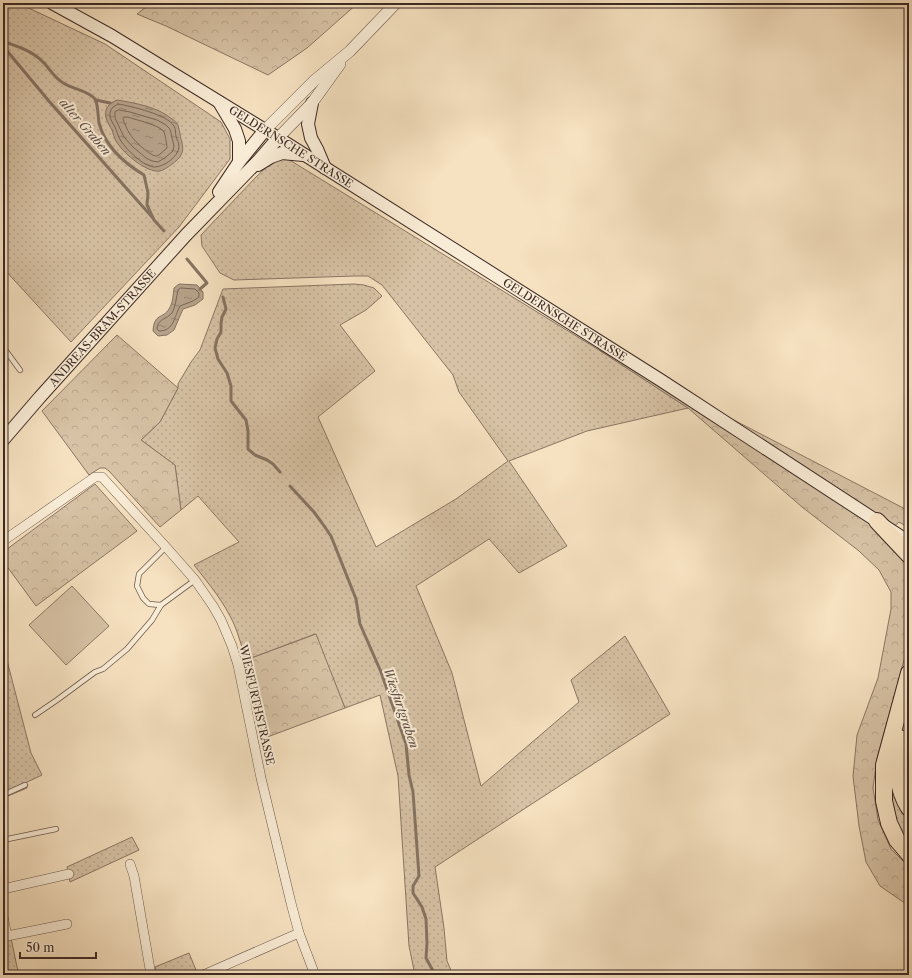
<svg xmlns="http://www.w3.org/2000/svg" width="912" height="978" font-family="'Libre Caslon Text',serif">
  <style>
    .grass { fill: url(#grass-dots); stroke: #8a7664 }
    .forest { fill: url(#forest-crowns); stroke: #8a7664 }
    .pitch { fill: #d7c2a5; stroke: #8a7664 }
    .water { fill: url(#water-ripples); stroke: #867362 }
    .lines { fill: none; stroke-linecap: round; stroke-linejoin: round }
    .shore { stroke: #7a6658; stroke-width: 1 }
    .stream { stroke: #867362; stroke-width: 3 }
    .service-casing { stroke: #6b584b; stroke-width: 6 }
    .minor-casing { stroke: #6b584b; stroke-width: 10 }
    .tertiary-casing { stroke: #6b584b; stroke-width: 12 }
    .secondary-casing { stroke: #3d2a24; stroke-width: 14 }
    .motorway-casing { stroke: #3d2a24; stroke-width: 18 }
    .service { stroke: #f9ecd6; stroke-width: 4.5 }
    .minor { stroke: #f9ecd6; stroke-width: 9 }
    .tertiary { stroke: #f9ecd6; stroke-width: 11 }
    .secondary { stroke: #f9ecd6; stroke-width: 12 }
    .motorway { stroke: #f6e1c0; stroke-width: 16 }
    .labels { text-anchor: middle; stroke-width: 4; stroke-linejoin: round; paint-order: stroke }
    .street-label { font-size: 11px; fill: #3d2a24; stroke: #f9ecd6 }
    .water-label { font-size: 12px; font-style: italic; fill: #624e43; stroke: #f9ecd6 }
  </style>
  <defs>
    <pattern id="grass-dots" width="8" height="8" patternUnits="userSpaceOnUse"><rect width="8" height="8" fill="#d7c2a5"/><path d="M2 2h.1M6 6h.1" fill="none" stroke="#b9a78e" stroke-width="1.8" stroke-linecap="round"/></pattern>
    <pattern id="forest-crowns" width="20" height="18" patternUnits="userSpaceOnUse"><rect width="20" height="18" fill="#d7c2a5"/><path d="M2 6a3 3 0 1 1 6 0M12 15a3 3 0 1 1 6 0" fill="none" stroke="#b9a78e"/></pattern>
    <pattern id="water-ripples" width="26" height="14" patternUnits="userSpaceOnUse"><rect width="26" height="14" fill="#b7a38b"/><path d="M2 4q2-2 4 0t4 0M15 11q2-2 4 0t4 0" fill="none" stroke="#968571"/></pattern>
  </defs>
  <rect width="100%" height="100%" fill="#f6e1c0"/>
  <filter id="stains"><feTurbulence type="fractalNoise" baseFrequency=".005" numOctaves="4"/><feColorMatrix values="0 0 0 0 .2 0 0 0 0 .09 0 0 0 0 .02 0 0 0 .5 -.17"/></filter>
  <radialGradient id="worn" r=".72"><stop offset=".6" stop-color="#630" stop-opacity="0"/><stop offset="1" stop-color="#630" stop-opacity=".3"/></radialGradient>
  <g class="grass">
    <polygon points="3,3 18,3 105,44 221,122 230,139 230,159 179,227 71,342 3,268"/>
    <path d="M288,159L599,350L688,408L587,431L509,461L567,546L519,573L489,539L416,586L452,673L481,786L579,702L571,680L625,636L670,714L435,867L444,928L447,961L453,975H415L409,946L398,776L380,695L345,708L315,634L246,660C242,648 239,636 234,624C224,602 209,584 194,565L239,542L198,496L181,510L175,465L141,440L160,422L178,388V384L191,362L200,350L223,289L354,284L364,285L374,288L382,296L366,310L340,325L375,371L318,417L376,547L456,499L508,461L459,392L453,375L382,285L368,276H355L234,280L220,273L202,246L201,235L255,178L274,160Z"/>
    <polygon points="3,645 31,753 42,775 25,783 27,788 3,798"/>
    <polygon points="893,781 909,815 909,847 889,804"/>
    <polygon points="132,837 139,850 70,882 67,867"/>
    <polygon points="3,936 11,938 17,967 20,975 3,975"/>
    <polygon points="189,953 196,970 185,975 157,975 155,967"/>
  </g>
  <g class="forest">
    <polygon points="151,3 358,3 307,48 268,75 166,26 137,14"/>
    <polygon points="117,335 178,388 160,422 141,440 175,465 181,510 160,527 109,471 105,468 100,468 89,475 42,411"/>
    <polygon points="599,350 909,511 909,528 899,522 881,538 902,557 909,566 909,642 877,758 873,788 878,820 891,849 909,867 909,906 880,886 866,862 859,826 853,776 857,735 878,678 891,609 891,592 879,570 859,551 802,507 688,408"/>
    <polygon points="95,484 137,531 36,606 3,561 3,552"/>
    <polygon points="316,634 345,708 262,739 246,660"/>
    <polygon points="909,737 909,780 904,763"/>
  </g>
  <polygon class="pitch" points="72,586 109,626 66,665 29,625"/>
  <g class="water">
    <path d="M117,100C135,103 158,107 172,119C174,120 177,123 178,125C179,128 179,131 180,134C181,141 185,148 181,155C179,160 165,170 160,171C146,173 122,152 116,141C114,138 113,133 112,130C108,123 104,117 106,110C108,104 113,102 117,100Z"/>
    <path d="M179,284L197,285L203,292V299L195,305L183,309L174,330L167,335L158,336L153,331C154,313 163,319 169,309C173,303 173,295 174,288Z"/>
  </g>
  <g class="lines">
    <g class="shore">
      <path d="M118,104C131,106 168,115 174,126C176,129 175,133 176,136C177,140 179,143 179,147C178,157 164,167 154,167C143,166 127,150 121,141C118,137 117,131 115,127C112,122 108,116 111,110C112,107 115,106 118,104Z"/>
      <polygon points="119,110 130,112 157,120 166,125 170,129 174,146 173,151 166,157 158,162 152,161 146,158 133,147 124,137 115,118 115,112"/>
      <path d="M124,117H128C136,120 160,125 164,132C165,134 167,145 167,148C164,150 161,154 157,156C151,157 133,140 130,134C127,130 125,124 123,119Z"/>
      <path d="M181,288L195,289L199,293V297L193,301L180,306C174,317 174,331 159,331L157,329C157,319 167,319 172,313C176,306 176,298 178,290Z"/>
    </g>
    <g class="stream">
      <path d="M3,42H5C19,47 32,51 43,62C50,69 55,79 65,84C73,89 89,91 95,99C98,103 98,117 99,123C105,146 124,163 144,175L148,193L147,205L154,220L164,231"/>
      <polyline points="3,46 48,100 152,217"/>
      <polyline points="96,100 110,103"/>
      <polyline points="187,259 207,283 200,289"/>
      <polyline points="223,297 226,309 222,317 221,324 221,332 217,339 215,348 218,359 227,373 231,386 231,401 246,420 248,431 248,449 255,455 267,460 273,464 280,472"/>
      <polyline points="290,486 314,512 322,523 331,536 356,599 360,624 381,672 406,744 409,775 413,792 419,876 413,886 413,893 422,907 426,919 427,943 426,958 432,969 433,975"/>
    </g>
    <g class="service-casing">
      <g id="service">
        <polyline points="3,347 20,370"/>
        <polyline points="166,547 139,574 137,586 143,598 149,604 161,605 195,580"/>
        <polyline points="35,715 57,700 95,672 103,669 127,649 152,620 161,605"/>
        <polyline points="3,795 25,785"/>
        <polyline points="3,840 56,829"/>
      </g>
    </g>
    <g class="minor-casing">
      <g id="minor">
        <polyline points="3,541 95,477 102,477 166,547 195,580 213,606 221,620 232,646 238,665 261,778 291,903 299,933 315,975"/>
        <polyline points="130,864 134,876 151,975"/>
        <polyline points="3,889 69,874"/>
        <polyline points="3,916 7,936"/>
        <polyline points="3,938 7,936 67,924"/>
        <polyline points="203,975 299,933"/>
      </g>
    </g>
    <g class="tertiary-casing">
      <g id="tertiary">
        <polyline points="265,130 315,80 350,51 396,3"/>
        <polyline points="278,138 312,103 340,64"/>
      </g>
    </g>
    <g class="secondary-casing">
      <g id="secondary">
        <path id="s1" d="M52,3L112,36L278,138L662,381L909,542"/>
        <polyline points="219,102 235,129 239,141 239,162"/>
        <polyline points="312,103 308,124 311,138 317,149 325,168"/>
        <polyline points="258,165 271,157 282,153 303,155"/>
        <polyline points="219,192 239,162 265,130"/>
        <path id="s2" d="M3,440L40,397L186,235L259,160L278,138"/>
      </g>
    </g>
    <g class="motorway-casing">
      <g id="motorway">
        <polyline points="877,521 909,555"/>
        <polyline points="909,673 884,765 884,801 889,823 897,840 909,854"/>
        <path d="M900,738C895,761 896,788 909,808"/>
      </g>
    </g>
    <use href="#service" class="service"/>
    <use href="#minor" class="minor"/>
    <use href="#tertiary" class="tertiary"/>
    <use href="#secondary" class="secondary"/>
    <use href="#motorway" class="motorway"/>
  </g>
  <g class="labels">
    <g class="street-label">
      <text dy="4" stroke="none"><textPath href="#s1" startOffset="279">GELDERNSCHE STRASSE</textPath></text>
      <text dy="4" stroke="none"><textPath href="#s1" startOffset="603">GELDERNSCHE STRASSE</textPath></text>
      <text dy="4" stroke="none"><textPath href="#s2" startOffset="150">ANDREAS-BRÄM-STRASSE</textPath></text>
      <text transform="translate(257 705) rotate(77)" y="4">WIESFURTHSTRASSE</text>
    </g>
    <g class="water-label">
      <text transform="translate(85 127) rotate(49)" y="4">alter Graben</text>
      <text transform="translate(401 708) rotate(71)" y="4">Wiesfurtgraben</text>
    </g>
  </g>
  <rect width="912" height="978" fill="none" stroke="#f6e1c0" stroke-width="16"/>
  <rect x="4" y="4" width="904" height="970" fill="none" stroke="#3d2a24" stroke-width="2"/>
  <rect x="8" y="8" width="896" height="962" fill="none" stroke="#3d2a24"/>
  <path d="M20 952v6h76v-6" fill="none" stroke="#3d2a24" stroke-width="2"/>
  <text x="26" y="952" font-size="12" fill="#3d2a24" stroke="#f9ecd6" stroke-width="3" paint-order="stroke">50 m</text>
  <rect width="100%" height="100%" filter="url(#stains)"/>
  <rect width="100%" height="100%" fill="url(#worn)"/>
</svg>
